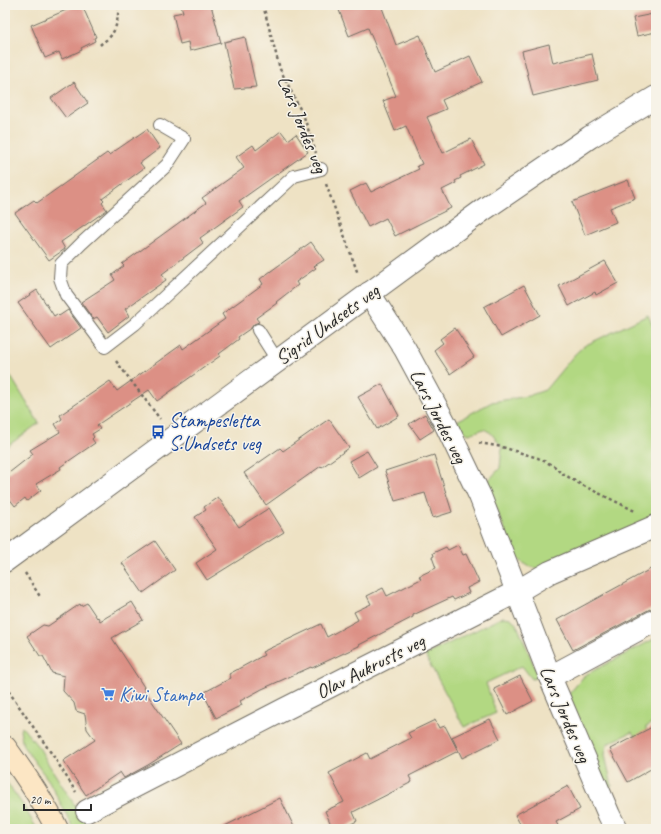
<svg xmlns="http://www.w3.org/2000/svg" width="661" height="834" font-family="Caveat,sans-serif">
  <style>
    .green { fill: #b2d882; stroke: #6e8256 }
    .building { fill: #dc9085 }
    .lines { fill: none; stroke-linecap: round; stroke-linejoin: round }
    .service-casing { stroke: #6f6b61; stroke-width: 14 }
    .minor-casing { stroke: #6f6b61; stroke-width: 24 }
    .tertiary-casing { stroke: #6f6b61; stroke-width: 24 }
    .secondary-casing { stroke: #6f6b61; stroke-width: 24 }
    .path { stroke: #6f6b61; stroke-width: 2.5; stroke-dasharray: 3 3; stroke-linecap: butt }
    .service { stroke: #fff; stroke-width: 12 }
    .minor { stroke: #fff; stroke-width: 22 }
    .tertiary { stroke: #fff; stroke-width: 22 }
    .secondary { stroke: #fce6c4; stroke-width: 22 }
    .labels { text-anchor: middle; stroke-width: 3; stroke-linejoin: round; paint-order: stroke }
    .street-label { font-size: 20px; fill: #2b2b2b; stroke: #f7f3e8 }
    .transit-label { font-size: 20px; fill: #164399; stroke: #f7f3e8; text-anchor: start }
    .shop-label { font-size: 20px; fill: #366cbe; stroke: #f7f3e8; text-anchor: start }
  </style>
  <rect width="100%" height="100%" fill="#f7f3e8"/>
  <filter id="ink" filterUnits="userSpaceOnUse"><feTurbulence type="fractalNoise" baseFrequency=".025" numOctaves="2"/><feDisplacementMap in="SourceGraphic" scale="8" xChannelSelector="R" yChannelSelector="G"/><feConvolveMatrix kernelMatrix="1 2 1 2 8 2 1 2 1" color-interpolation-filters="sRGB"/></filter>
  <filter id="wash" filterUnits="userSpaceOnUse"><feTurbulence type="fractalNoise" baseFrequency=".012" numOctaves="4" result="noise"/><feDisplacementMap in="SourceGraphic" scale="16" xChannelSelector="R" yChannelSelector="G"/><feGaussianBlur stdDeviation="0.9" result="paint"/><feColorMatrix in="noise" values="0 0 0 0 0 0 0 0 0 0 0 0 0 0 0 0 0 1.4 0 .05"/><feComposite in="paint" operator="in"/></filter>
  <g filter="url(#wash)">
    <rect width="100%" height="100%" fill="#eee2c4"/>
    <g class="green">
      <path d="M648,315L656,333V518L539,569C528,567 522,563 515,555L489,491L488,481L500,468L502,447L491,433L484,429L469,434L463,431L457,421L492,402L528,396L545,390L575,354L584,346Z"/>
      <polygon points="5,367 39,423 5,448"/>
      <polygon points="503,617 511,618 517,625 539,677 532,679 522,666 486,683 496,713 464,727 425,655"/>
      <polygon points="656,638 656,721 646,727 646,731 636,737 632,732 607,744 605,755 612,786 607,789 568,701 569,694 585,675"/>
      <polygon points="22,727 40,749 49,765 90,829 74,829 49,781 23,746 20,730"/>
      <polygon points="5,780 23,805 37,829 5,829"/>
    </g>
    <g id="blocks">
      <g class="building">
        <polygon points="78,5 82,5 96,37 94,38 95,41 81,48 82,50 62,59 59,52 45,58 31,25"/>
        <polygon points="181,5 211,5 221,43 190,51 188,42 180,44 173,14 183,12"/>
        <polygon points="337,5 381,5 396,45 420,35 435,72 470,56 482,82 442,100 446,109 427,117 443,153 471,139 484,164 460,176 461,178 455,181 456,183 442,190 451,208 395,236 386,218 368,227 350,191 366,183 371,192 419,169 417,166 422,164 406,126 395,131 383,101 396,96 368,28 349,36"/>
        <polygon points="653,14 656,32 637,36 633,18"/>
        <polygon points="245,37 256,87 234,89 224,42"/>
        <polygon points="549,44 553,63 592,54 598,80 533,96 522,51"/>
        <polygon points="74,82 88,103 66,118 51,98"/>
        <polygon points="147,129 160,148 140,163 144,168 102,199 104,201 102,203 107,210 61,242 65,249 49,260 15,213 34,200 37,203 107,153 109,155"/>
        <polygon points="281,131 288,140 296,134 308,152 239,201 243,207 200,238 203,243 162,274 166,280 125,309 129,316 108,332 97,317 93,319 81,302 115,280 112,275 124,266 122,264 206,203 202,198 244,168 236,157 253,145 256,150"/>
        <polygon points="628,180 635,198 610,208 616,222 585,235 572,202"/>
        <polygon points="311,242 324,260 314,266 316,268 296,282 298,285 276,302 277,303 256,318 259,322 254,324 251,328 238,337 239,339 219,354 220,356 157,401 149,390 97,425 100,429 92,434 94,437 92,439 95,443 60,467 61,469 36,484 41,490 27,501 25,498 15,506 5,493 5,476 33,454 30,450 60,432 55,424 62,419 60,415 110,381 117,391 181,345 183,349 225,319 222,314 263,284 260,279"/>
        <polygon points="605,261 618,283 596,295 595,292 569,306 559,286"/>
        <polygon points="524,285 540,315 501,337 484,307"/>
        <polygon points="37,290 54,316 57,314 59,316 68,310 81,328 51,349 18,303"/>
        <polygon points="455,328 474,357 450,374 434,350 443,343 440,339"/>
        <polygon points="382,384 399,416 377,429 358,397"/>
        <polygon points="425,414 434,430 420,439 409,424"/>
        <polygon points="329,419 349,448 322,467 321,466 266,505 244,473 280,448 283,451"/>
        <polygon points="367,451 377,467 359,478 349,461"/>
        <polygon points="434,455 452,512 433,518 425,493 395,501 385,471"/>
        <polygon points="218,497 239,527 269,508 284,532 207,580 196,563 217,549 195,517 206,510 204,507"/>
        <polygon points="155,541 175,570 143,593 122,563"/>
        <polygon points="458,545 463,555 466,554 479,582 467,588 469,593 454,600 452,597 413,615 413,617 359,645 359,646 312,668 311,667 262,689 240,701 242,705 216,718 203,693 231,678 229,674 264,655 262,652 321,624 327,637 358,620 354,612 371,604 367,596 383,588 387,596 421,579 419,576 436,568 432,557 434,556 433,553 446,547 448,550"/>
        <polygon points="656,566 656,608 650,609 573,650 557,620"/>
        <polygon points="132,602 143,620 112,638 144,687 143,688 181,744 148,765 124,778 120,772 86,795 63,761 95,740 87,729 85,714 76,711 74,703 63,691 64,676 52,673 43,656 40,656 27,636 43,625 48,626 80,604 81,606 87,603 97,618 98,617 100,621"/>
        <polygon points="520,676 533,701 507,715 494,689"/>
        <polygon points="490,719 500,739 462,758 452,737"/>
        <polygon points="435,720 439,728 445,726 458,751 409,776 412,782 353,812 357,821 341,829 333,829 325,811 344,802 329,773 367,753 370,759 411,738 408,733"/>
        <polygon points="656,725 656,766 628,782 610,749"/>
        <polygon points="568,786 580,809 556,822 560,829 523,829 515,815"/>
        <polygon points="280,798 295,829 219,829"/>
      </g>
    </g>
  </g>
  <g filter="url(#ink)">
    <use href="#blocks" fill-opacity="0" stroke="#6f6b61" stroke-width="1"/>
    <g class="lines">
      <g class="service-casing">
        <g id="service">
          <polyline points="160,125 184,139 167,165 82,243 61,264 60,278 66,295 105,347 135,324 294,176 321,169"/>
          <polyline points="258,330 277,360"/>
        </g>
      </g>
      <g class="minor-casing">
        <g id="minor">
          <polyline points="369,293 405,349 445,423 480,496 550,677 609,815 616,829"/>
          <polyline points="550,677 656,620"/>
          <polyline points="87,811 283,710 518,591 550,572 656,526"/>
        </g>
      </g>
      <g class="tertiary-casing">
        <polyline id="tertiary" points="5,561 483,210 590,137 656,97"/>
      </g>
      <g class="secondary-casing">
        <path id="secondary" d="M5,747C24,773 43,800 57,829"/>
      </g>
      <g class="path">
        <polyline points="263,5 280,69 304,117 316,153"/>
        <path d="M100,45C103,42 110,38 112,34C117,27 119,14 118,5"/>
        <polyline points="326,184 358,274"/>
        <polyline points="116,361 160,419"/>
        <polyline points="479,443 502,447 538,458 554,466 560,472 580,484 635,511"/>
        <polyline points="25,573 41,598"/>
        <polyline points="5,686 54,757 76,792"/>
      </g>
      <use href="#service" class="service"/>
      <use href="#minor" class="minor"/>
      <use href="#tertiary" class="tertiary"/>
      <use href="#secondary" class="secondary"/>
    </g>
  </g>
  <defs>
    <g id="bus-bare" transform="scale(1.08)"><path d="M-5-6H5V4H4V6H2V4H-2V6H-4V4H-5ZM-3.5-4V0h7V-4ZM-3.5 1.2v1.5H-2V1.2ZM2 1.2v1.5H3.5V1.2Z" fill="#1a4fb4" stroke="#f7f3e8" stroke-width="2.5" paint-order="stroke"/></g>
    <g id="supermarket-bare" transform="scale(1.08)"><path d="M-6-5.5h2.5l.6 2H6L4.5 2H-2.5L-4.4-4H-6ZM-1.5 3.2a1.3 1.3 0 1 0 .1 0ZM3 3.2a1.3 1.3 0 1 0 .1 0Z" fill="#3f7fe0" stroke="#f7f3e8" stroke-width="2.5" paint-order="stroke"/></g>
  </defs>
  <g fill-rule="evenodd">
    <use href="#bus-bare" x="158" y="432"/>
    <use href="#supermarket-bare" x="108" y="694"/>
  </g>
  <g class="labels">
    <g class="street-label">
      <text transform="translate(303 124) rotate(68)" y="7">Lars Jordes veg</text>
      <text transform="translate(327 324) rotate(-36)" y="7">Sigrid Undsets veg</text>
      <text transform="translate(439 416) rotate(63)" y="7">Lars Jordes veg</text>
      <text transform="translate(370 666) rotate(-27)" y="7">Olav Aukrusts veg</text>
      <text transform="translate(566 714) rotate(67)" y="7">Lars Jordes veg</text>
    </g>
    <g class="transit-label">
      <text x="169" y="427">Stampesletta<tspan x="169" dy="23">S.Undsets veg</tspan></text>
    </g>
    <g class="shop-label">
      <text x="119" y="701">Kiwi Stampa</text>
    </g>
  </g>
  <rect width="661" height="834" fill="none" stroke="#f7f3e8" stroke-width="20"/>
  <path d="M24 804v6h67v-6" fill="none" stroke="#2b2b2b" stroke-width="2"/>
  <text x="30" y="804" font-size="12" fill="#2b2b2b" stroke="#f7f3e8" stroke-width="3" paint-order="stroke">20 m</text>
</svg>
